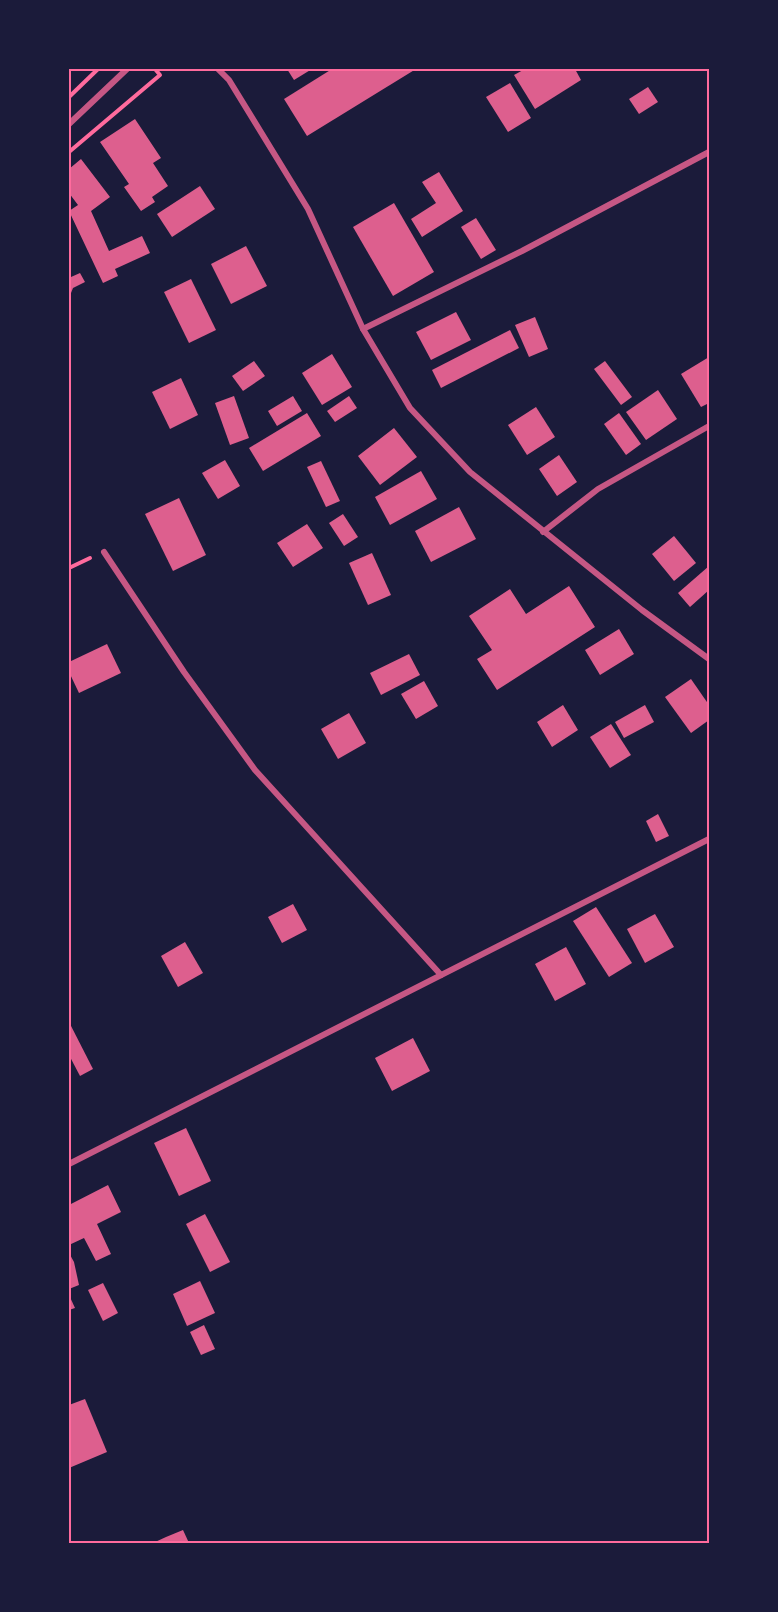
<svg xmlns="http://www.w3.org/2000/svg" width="778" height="1612" font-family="Signika,sans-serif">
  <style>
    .building { fill: #dd5f8e }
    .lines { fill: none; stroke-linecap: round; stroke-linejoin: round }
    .path { stroke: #ff6b9d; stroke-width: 4 }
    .minor { stroke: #c65784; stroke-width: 6 }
    .neatline { fill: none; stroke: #ff6b9d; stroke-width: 2 }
  </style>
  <rect width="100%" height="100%" fill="#1b1b3a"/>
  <g class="building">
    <polygon points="287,69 312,69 294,80"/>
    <polygon points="332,69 416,69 307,136 284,99"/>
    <polygon points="525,69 575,69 581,80 535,109 514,75"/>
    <polygon points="510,83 531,118 508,132 486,97"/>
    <polygon points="648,87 658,102 639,114 629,99"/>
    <polygon points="135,119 161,158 153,163 168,186 152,197 155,202 141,211 124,187 129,184 100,142"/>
    <polygon points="81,159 110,197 91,211 109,251 142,236 150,253 115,269 118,276 103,283 69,211 78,205 69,193 69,169"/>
    <polygon points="439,172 463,211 422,237 411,219 436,203 422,182"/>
    <polygon points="200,186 215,209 172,237 157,214"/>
    <polygon points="394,203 434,272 393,296 353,227"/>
    <polygon points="476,218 496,250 481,259 461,227"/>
    <polygon points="246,246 267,286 231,304 211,264"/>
    <polygon points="69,273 71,277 80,273 85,282 73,288 69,298"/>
    <polygon points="191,279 216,330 189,343 164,292"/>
    <polygon points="456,312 471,340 431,360 416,332"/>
    <polygon points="535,317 548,349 529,357 515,325"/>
    <polygon points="510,330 519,348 441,388 432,370"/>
    <polygon points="332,354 352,387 322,405 302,373"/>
    <polygon points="709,357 709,403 701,407 681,374"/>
    <polygon points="254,361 265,376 243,391 232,376"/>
    <polygon points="605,361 632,397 621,405 594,369"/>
    <polygon points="181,378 198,415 170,429 152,392"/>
    <polygon points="658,390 677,419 646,440 626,412"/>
    <polygon points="234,396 249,438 230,445 215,403"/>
    <polygon points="293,396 302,411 277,426 268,411"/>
    <polygon points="349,396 357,408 335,422 327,411"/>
    <polygon points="536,407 555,437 527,455 508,425"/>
    <polygon points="307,413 321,436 263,471 249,448"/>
    <polygon points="619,413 641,444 626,455 604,424"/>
    <polygon points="394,428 417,457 380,485 358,456"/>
    <polygon points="559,455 577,482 557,496 539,469"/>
    <polygon points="225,460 240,486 218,499 202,473"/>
    <polygon points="321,461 340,501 326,507 307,467"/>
    <polygon points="421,471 437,499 390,525 375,497"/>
    <polygon points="179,498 206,555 173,571 145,514"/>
    <polygon points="459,507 476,539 431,562 415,531"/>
    <polygon points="343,514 358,537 344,546 329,523"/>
    <polygon points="307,524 323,548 293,567 277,543"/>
    <polygon points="674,536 696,563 674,581 652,554"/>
    <polygon points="372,553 391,595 368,605 349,563"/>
    <polygon points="709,566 709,590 690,607 678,593"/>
    <polygon points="569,586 595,627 497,690 477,659 492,650 469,616 510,589 526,614"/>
    <polygon points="619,629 634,654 600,675 585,650"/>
    <polygon points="107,644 121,673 79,693 69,672 69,662"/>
    <polygon points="409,654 420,675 381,695 370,673"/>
    <polygon points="691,679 709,705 709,720 691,733 665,697"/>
    <polygon points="424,681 438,706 416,719 401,694"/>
    <polygon points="563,705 578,730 552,747 537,722"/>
    <polygon points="645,705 654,722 624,738 615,722"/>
    <polygon points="349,713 366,743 338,759 321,729"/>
    <polygon points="611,724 631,755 610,768 590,737"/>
    <polygon points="658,814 669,836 656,842 646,821"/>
    <polygon points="293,904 307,930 282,943 268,917"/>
    <polygon points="596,907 632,963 609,977 573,921"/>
    <polygon points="655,914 674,947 645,963 627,929"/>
    <polygon points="185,942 203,973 178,987 161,956"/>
    <polygon points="566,947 586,984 555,1001 535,964"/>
    <polygon points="69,1022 93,1069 80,1076 69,1055"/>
    <polygon points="413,1038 430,1071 392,1091 375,1058"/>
    <polygon points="186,1128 211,1181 179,1196 154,1143"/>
    <polygon points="108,1185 121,1212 97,1224 111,1254 96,1261 84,1238 69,1245 69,1205"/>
    <polygon points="205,1214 230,1262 210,1272 186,1224"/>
    <polygon points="69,1253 74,1262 79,1285 69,1289"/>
    <polygon points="200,1281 215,1313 187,1326 173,1294"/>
    <polygon points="103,1283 118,1313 103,1321 88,1290"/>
    <polygon points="69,1295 75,1308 69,1310"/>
    <polygon points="204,1325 215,1349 201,1355 190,1332"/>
    <polygon points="85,1399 107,1452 69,1468 69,1405"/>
    <polygon points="183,1530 189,1543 153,1543 166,1537"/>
  </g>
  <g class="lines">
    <g class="path">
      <polyline points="69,97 98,69"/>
      <polyline points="69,152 160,75 155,69"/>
      <polyline points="69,568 90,558"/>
    </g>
    <g class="minor">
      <polyline points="218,69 229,80 308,209 363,329 410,408 470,472 642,610 709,659"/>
      <polyline points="69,124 127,69"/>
      <polyline points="363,329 522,251 709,152"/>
      <polyline points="543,532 598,489 709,426"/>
      <polyline points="104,552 184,672 255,770 441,975"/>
      <polyline points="69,1164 709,839"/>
    </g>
  </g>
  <rect width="778" height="1612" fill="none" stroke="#1b1b3a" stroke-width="141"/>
  <rect x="70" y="70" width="638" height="1472" class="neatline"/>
</svg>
